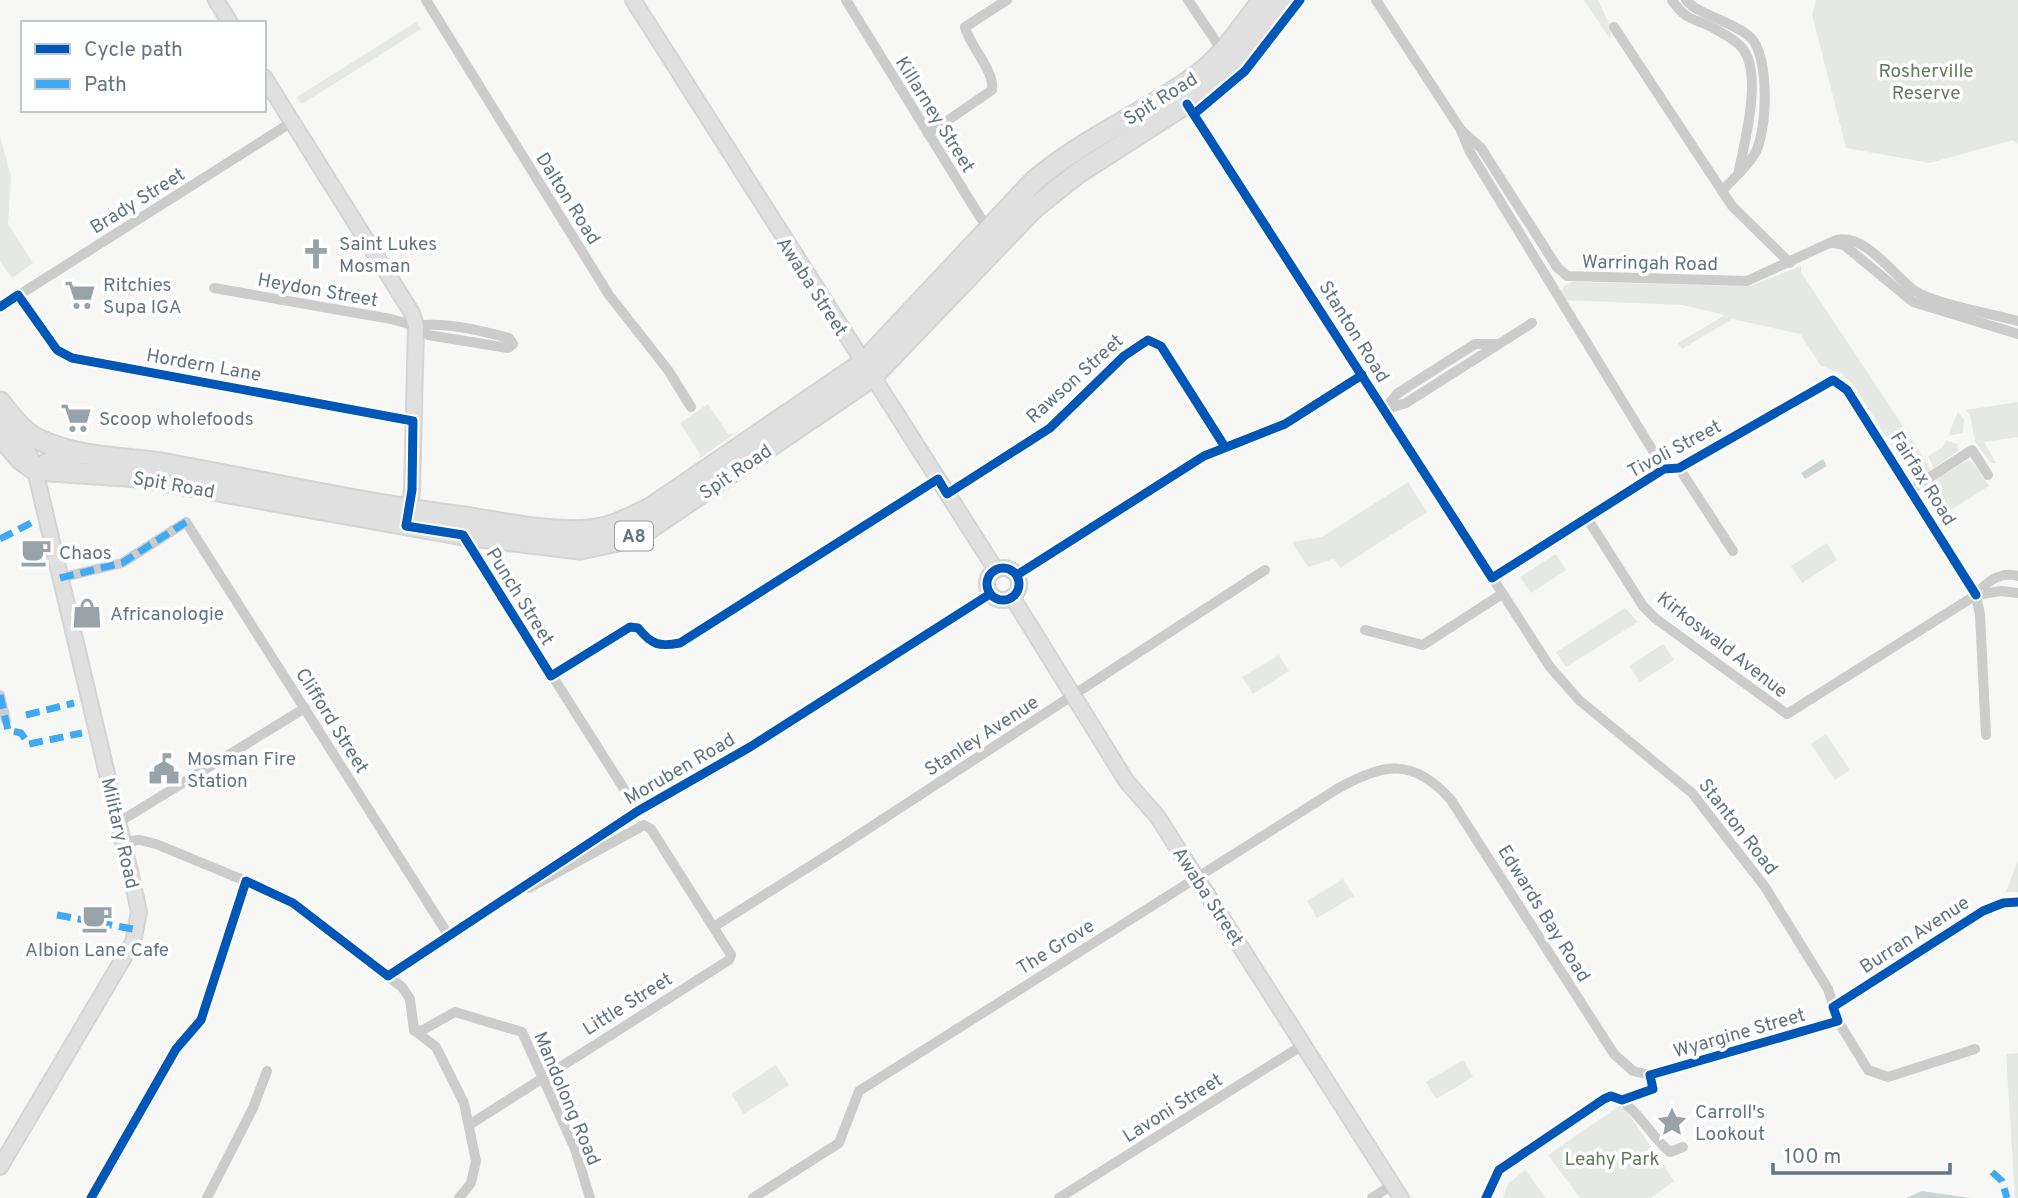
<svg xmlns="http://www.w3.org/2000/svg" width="2018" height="1198" font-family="Overpass,sans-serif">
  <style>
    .green { fill: #e6e9e3 }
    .water { fill: #cbd5d6 }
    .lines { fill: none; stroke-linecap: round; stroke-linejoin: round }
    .secondary-casing { stroke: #d3d4d5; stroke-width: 18 }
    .highway-casing { stroke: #d3d4d4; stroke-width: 23 }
    .street { stroke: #cccccd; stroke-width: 10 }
    .secondary { stroke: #e0e0e1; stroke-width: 14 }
    .highway { stroke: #e0e0e1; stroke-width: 19 }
    .quiet { stroke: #3fa9f5; stroke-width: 7; stroke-dasharray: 14 7; stroke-linecap: butt }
    .cycleway-casing { stroke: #fff; stroke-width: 13 }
    .cycleway { stroke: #0057b8; stroke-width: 9 }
    .labels { text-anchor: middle; stroke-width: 7; stroke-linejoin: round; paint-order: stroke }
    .shield { fill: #fff; stroke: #929ea6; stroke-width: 2 }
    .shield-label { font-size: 18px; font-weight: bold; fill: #637580 }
    .park-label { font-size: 19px; fill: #677862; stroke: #fff }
    .street-label { font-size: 19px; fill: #637580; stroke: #fff }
    .poi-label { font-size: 19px; fill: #637580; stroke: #fff; text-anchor: start }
  </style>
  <rect width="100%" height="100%" fill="#f7f7f6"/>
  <g class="green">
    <polygon points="1584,0 1598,0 1611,28 1610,39"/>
    <polygon points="1816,0 2018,0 2018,144 2013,140 1930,163 1846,148 1812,14"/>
    <polygon points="416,22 421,29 302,104 297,97"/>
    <polygon points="0,135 11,177 8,224 33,263 12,278 0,261"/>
    <polygon points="1801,266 1801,272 1924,458 1931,471 1923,477 1912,478 1853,384 1841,373 1821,366 1800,334 1732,319 1682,349 1678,343 1725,315 1682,305 1564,300 1560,294 1564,286 1573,282 1750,286"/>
    <polygon points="2018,402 2018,437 1984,442 1996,463 1991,463 1975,442 1970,415 1966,410"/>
    <polygon points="708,404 728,434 734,434 699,459 700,454 680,423"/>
    <polygon points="1958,411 1964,420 1963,433 1948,436"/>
    <polygon points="1946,440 1957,444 1959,450 1934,468 1928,456 1943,447"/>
    <polygon points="1968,460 1973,463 1989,486 1938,518 1925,495 1928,483"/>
    <polygon points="1408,482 1427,512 1340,568 1334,559 1308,567 1292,542 1322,537"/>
    <polygon points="1827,543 1837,560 1802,583 1791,566"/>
    <polygon points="1556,554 1566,570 1531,593 1520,577"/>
    <polygon points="1625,608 1638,622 1566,667 1556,652"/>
    <polygon points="1663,644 1674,660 1640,682 1629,666"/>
    <polygon points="1279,655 1289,671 1253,694 1242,677"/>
    <polygon points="1826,734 1850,770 1835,780 1811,744"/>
    <polygon points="2018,860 2018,892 2006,892"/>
    <polygon points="1343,879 1354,896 1317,918 1307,901"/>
    <polygon points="2018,1053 2018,1198 2015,1198 2006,1054"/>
    <polygon points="1463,1060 1473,1077 1436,1099 1426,1082"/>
    <polygon points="776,1065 789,1085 744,1114 731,1094"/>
    <polygon points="1622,1104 1674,1181 1651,1198 1580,1198 1548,1155"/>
    <polygon points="1525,1170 1546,1198 1503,1198 1508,1184"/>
  </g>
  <g class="water">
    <polygon points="1823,459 1827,466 1805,479 1801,473"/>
    <polygon points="1922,1191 1970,1198 1906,1198"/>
  </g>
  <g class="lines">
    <g class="secondary-casing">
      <g id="secondary">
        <polyline points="216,0 230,23"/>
        <polyline points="633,0 996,570"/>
        <polyline points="264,77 412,313 416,326 412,490 408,519"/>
        <polyline points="0,416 29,454 35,470 130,871 139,912 133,942 0,1167"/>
        <polyline points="35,470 46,461 79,457"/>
        <circle cx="1003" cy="584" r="16"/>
        <polyline points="1012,597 1127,782 1157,816 1401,1198"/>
      </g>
    </g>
    <g class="highway-casing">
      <g id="highway">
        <path d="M0,402C12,417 23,433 42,441C81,459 126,457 167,464C268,483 369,505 471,518C509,524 549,533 587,530C610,529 632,517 652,507L863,363L1034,181C1083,139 1144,114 1196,76C1224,56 1242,26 1263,0"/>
        <polyline points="0,435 21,460 35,470 140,477 463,535 580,549 627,539 647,530 872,377 1034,208 1078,173 1201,94 1240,57 1284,0"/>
      </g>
    </g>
    <g class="street">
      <polyline points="426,0 609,295 668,370 691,407"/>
      <polyline points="846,0 980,217 992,231"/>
      <polyline points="1188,0 1223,52"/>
      <polyline points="1376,0 1461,130 1470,152 1664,469"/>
      <path d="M1672,0C1686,22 1696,18 1715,29C1724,34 1736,40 1742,48C1763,72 1745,141 1739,170"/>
      <path d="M1686,0C1696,14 1734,22 1750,37C1770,54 1768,134 1754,155C1746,168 1732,180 1722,191"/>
      <polyline points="1614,27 1732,206 1790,263"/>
      <polyline points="1184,100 1550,667 1579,700 1692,793 1765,887 1828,989 1838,1021 1868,1070 1888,1077 1975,1049"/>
      <path d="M1461,130L1481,148L1557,267L1567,276L1747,281L1836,240C1866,233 1892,275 1915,291C1935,304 1992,314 2018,321"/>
      <path d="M928,134L992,90C995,71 970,47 965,27L1007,0"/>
      <polyline points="1833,243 1844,245 1913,302 2018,334"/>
      <path d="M214,288L391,319L416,326L428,335L508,348L513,344L509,338C481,331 444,321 416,326"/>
      <polyline points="18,295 57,350 72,358 413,421"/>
      <polyline points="0,307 292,122"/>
      <polyline points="1384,410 1406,403 1532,323"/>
      <polyline points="1384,410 1398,393 1475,344 1498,344"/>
      <polyline points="1679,468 1733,551"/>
      <polyline points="1910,490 1972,450 1988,475"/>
      <polyline points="947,494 1050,428 1124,356 1148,340 1161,346 1225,447"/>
      <path d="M1587,518L1643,606L1656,619L1787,714L1976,595C1987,581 2000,571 2018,576"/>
      <polyline points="463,535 638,811"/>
      <polyline points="1017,575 1204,456 1285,424 1362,375"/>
      <polyline points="60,578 122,563 186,522 449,936"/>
      <polyline points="1492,578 1664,469 1679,468 1833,380 1847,390 1976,595 1980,615 1986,735"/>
      <polyline points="1976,595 2001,591 2018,593"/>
      <polyline points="1365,630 1423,645 1502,594"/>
      <polyline points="0,695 6,721"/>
      <polyline points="119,822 305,708"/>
      <polyline points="123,842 140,840 156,844 282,896 402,987 410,999 414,1030"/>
      <polyline points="715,926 834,851 1265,570"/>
      <polyline points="388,976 638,811 750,747 990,594"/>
      <polyline points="1833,1007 1983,911 2003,903 2018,902"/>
      <polyline points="414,1030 421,1031 455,1012 522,1032 575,1149 590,1198"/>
      <polyline points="414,1030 436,1047 464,1103 476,1161 471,1183 459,1198"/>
      <polyline points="469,1125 729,960 731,955 651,829 644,825 529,888"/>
      <polyline points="207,1198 253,1108 267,1071"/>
      <path d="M753,1198L839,1143L859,1091L1337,789C1384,763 1413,757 1451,800L1614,1054L1633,1071L1650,1075L1838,1021"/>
      <polyline points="1059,1198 1303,1045"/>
      <polyline points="1372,1198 1392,1185"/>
      <path d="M1486,1198L1499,1170L1611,1096C1631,1099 1652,1138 1670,1152L1683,1147"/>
    </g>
    <use href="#secondary" class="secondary"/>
    <use href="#highway" class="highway"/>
    <g class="quiet">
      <polyline points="0,539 31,523"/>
      <polyline points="60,578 122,563 186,522"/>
      <polyline points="0,695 8,730 21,733 29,744 82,733"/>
      <polyline points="26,715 74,703"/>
      <polyline points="57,915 138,930"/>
      <polyline points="1992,1172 2002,1181 2007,1198"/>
    </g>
    <g class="cycleway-casing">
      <g id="cycleway">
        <polyline points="1187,104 1492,578 1664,469 1679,468 1833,380 1847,390 1976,595"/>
        <polyline points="1194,114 1245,71 1300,0"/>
        <path d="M0,307L18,295L57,350L72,358L413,421L412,490L406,526L463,535L551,676L630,627L638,628C652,645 659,647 680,643L938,479L947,494L1050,428L1124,356L1148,340L1161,346L1225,447"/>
        <circle cx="1003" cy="584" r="16"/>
        <polyline points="1017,575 1204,456 1285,424 1362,375"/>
        <polyline points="91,1198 176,1049 201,1020 246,881 293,903 388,976 638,811 750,747 990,594"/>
        <polyline points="1486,1198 1499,1170 1604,1099 1611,1096 1622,1100 1653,1089 1650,1075 1838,1021 1833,1007 1983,911 2003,903 2018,902"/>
      </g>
    </g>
    <use href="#cycleway" class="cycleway"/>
  </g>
  <defs>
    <g id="church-bare" transform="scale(2.415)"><path d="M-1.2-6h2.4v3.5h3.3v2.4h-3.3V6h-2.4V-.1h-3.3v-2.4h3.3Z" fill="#97a2a9" stroke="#fff" stroke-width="2.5" paint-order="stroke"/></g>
    <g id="supermarket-bare" transform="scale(2.415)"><path d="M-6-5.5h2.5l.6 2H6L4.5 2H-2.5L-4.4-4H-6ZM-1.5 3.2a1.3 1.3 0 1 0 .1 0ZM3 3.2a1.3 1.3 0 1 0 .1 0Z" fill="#97a2a9" stroke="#fff" stroke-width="2.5" paint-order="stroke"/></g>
    <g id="cafe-bare" transform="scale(2.415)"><path d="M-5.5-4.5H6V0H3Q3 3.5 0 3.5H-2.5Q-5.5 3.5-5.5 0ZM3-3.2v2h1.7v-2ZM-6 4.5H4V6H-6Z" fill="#97a2a9" stroke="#fff" stroke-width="2.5" paint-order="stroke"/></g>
    <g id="shop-bare" transform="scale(2.415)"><path d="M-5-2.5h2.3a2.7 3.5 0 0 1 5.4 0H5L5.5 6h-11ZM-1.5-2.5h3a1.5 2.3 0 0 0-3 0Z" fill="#97a2a9" stroke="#fff" stroke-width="2.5" paint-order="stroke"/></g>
    <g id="civic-bare" transform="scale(2.415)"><path d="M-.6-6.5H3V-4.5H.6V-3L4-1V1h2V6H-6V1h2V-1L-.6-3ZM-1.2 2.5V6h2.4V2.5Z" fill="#97a2a9" stroke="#fff" stroke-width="2.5" paint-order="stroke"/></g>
    <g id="sight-bare" transform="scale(2.415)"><path d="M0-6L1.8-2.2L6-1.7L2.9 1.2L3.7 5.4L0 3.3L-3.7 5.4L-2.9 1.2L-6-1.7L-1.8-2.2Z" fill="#97a2a9" stroke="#fff" stroke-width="2.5" paint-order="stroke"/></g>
  </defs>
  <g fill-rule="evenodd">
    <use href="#church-bare" x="316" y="254"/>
    <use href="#supermarket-bare" x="80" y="295"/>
    <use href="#supermarket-bare" x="76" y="418"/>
    <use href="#cafe-bare" x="36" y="552"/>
    <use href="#shop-bare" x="87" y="613"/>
    <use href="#civic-bare" x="164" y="769"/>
    <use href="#cafe-bare" x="97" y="918"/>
    <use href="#sight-bare" x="1672" y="1122"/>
  </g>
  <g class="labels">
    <rect class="shield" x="615" y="521.5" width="38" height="29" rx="5"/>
    <g class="shield-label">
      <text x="634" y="542">A8</text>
    </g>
    <g class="park-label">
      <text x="1926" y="77">Rosherville<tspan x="1926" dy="22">Reserve</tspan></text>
      <text x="1612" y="1165">Leahy Park</text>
    </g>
    <g class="street-label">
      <text transform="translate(1160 98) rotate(-32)" y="7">Spit Road</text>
      <text transform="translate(936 114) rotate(58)" y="7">Killarney Street</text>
      <text transform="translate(569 198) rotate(58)" y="7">Dalton Road</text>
      <text transform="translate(137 200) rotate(-32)" y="7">Brady Street</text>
      <text transform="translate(1650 262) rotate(1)" y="7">Warringah Road</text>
      <text transform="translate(813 286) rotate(57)" y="7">Awaba Street</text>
      <text transform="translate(318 289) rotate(10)" y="7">Heydon Street</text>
      <text transform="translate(1355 331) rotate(58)" y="7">Stanton Road</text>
      <text transform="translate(204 364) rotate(10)" y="7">Hordern Lane</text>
      <text transform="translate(1074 378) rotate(-42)" y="7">Rawson Street</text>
      <text transform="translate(1674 448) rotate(-28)" y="7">Tivoli Street</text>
      <text transform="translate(735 471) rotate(-34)" y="7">Spit Road</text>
      <text transform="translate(1924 478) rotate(58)" y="7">Fairfax Road</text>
      <text transform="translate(174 484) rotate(10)" y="7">Spit Road</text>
      <text transform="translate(521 596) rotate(58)" y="7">Punch Street</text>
      <text transform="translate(1723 644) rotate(38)" y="7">Kirkoswald Avenue</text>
      <text transform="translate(333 720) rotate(58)" y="7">Clifford Street</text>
      <text transform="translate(981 735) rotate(-33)" y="7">Stanley Avenue</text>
      <text transform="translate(679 768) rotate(-30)" y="7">Moruben Road</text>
      <text transform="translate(1739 826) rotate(52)" y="7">Stanton Road</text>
      <text transform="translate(121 833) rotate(77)" y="7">Military Road</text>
      <text transform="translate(1209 896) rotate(57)" y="7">Awaba Street</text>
      <text transform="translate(1545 913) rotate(58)" y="7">Edwards Bay Road</text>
      <text transform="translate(1914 934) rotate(-33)" y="7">Burran Avenue</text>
      <text transform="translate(1055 946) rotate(-32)" y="7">The Grove</text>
      <text transform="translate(627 1003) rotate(-32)" y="7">Little Street</text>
      <text transform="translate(1739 1032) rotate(-16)" y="7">Wyargine Street</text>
      <text transform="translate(568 1098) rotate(67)" y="7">Mandolong Road</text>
      <text transform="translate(1172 1107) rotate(-32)" y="7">Lavoni Street</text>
    </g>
    <g class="poi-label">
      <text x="339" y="250">Saint Lukes<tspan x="339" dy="22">Mosman</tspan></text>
      <text x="103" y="291">Ritchies<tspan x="103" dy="22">Supa IGA</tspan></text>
      <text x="99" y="425">Scoop wholefoods</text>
      <text x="59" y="559">Chaos</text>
      <text x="110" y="620">Africanologie</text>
      <text x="187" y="765">Mosman Fire<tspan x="187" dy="22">Station</tspan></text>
      <text x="97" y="956" text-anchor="middle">Albion Lane Cafe</text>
      <text x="1695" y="1118">Carroll's<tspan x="1695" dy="22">Lookout</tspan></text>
    </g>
  </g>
  <rect x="21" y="21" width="245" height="91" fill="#ffffff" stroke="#c1c8cc" stroke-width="2"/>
  <rect x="35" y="44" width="35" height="10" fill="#0057b8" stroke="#c1c8cc" stroke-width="2"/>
  <text x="84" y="56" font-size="21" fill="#637580">Cycle path</text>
  <rect x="35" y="79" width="35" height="10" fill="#3fa9f5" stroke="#c1c8cc" stroke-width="2"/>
  <text x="84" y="91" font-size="21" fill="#637580">Path</text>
  <path d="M1773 1163v10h177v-10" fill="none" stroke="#637580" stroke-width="3.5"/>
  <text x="1784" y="1163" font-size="21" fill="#637580" stroke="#ffffff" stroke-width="5" paint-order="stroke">100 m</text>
</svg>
